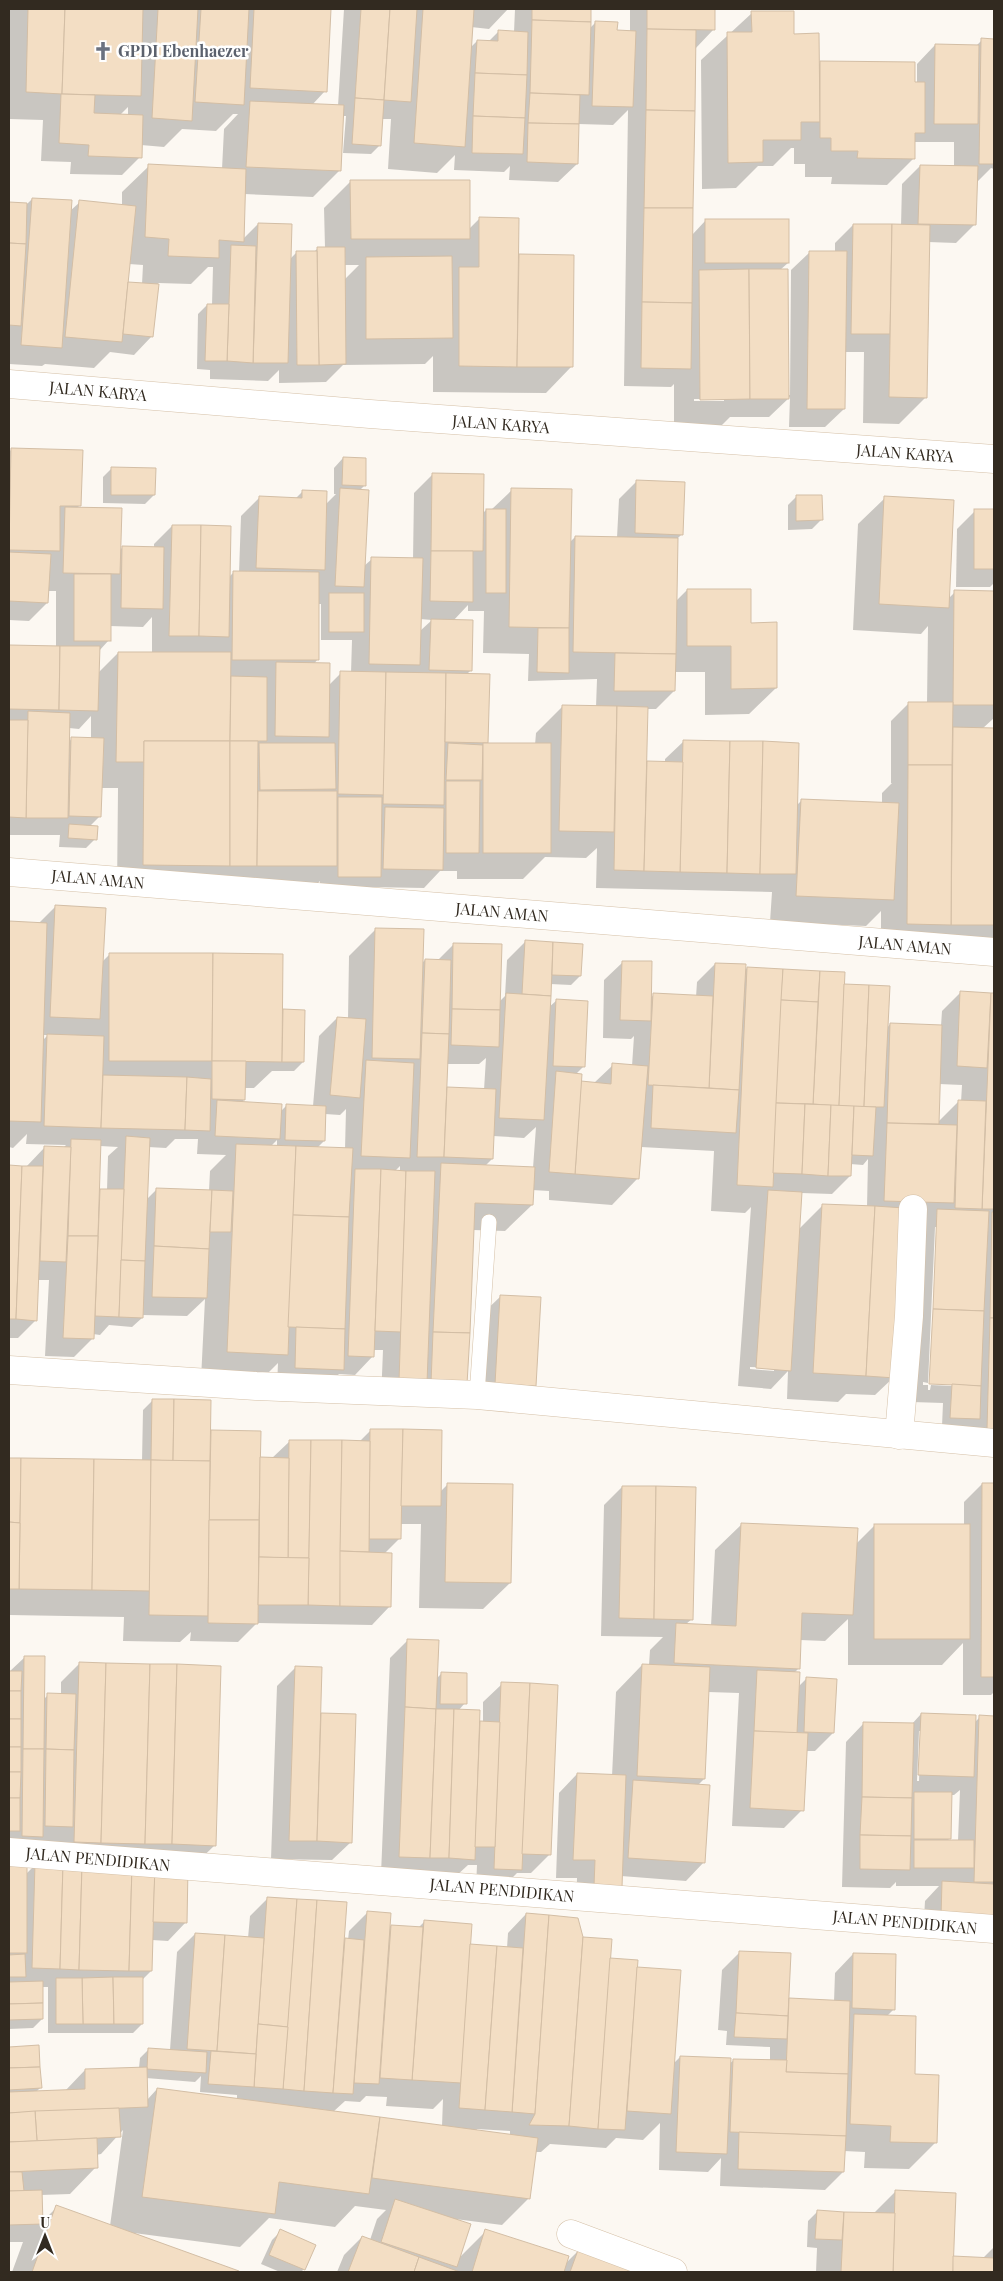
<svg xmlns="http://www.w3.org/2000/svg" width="1003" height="2281" font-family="'Playfair Display',serif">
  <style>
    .shadow { fill: #0003; fill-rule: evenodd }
    .building { fill: #f3dec4; stroke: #d3bea5 }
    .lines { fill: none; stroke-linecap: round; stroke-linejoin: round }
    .lane-casing { stroke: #d5c0a7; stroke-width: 16 }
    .street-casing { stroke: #d5c0a7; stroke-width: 29 }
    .lane { stroke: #fff; stroke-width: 15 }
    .street { stroke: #fff; stroke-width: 28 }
    .labels { text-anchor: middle; stroke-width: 5; stroke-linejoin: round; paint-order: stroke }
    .worship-label { font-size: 16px; font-weight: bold; fill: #5b616d; stroke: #fff; text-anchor: start }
    .street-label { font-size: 16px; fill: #322a20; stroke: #fff }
  </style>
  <rect width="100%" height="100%" fill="#fcf8f2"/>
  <g class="shadow">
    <path d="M9,9H330L325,91L312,105L338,106L344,9H508L489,29L471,27L470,48L477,41L488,42L498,32H514L515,9H590V28L596,22L616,32H630V9H714L713,30L695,49L692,235L706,220L788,263L780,270L787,395H790L791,270L810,252L835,253V243L853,225L901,226L902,184L920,166L954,167V142H914V158L887,185L831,184L832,177H805V164H794V148H791L773,166H758L736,188L702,189L701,60L752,13L793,35L818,65L821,62L914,83H917V64L935,45L976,46L982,40H994V169L991,168L976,183L974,225L956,243L928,242L926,397L899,424L863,423L864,352H844V409L825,427H789L790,397L769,417H730L722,425L674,426V384L671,387L624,386L628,110L613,125L578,124L577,164L558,182L509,180L510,166L504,172L454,170L455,155L437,173L388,169L391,119H382L380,145L371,154L343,153L346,116H342L340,170L313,197L244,194L243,239L258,224L290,259L297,252H314L318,248H325L324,208L351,181L469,229L480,218L517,255L573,256L572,366L546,393L433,392V356L425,364L343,365L326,382L279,383V370L268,381L210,379V370L197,369L198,314L207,305H212L213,267H208L191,284L158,283L152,336L134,355L110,352L94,368L45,364L42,366L9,364V203L27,204L32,199L70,211L80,202L122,206V192L149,166L222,169L224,129L238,114H233L216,131L182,129L164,147L141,145L140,157L122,175L70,174L71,162L41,161L43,120L9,119ZM128,107V116L120,115ZM129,264L143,265L142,284L127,283ZM344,265H359L344,280ZM694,399H724V401H694Z"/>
    <path d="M12,449L80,505L77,508L119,551L123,547L154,548V544L172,526L229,577L233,573H239L241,516L259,498L295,499L302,492L326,504L336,494H334V468L343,458L364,486L359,491L364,566L372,559L413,560L414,493L433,474L482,514L486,510H491L512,490L569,543L575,537L617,538L619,499L637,481L682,534L676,540L675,602L687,590L749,624L776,688L749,714L705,715V672H674V691L656,709H647L646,762L665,763V759L684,741L796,806L802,800L882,803V793L892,783H891V721L909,703H927L928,626L921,634L853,630L858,524L885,498L948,599L955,592H994V952L881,950V911L866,926L770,922L772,892L596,888L597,848L586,858L545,857L523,879H457V871H440L424,888L370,887L361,895L320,894V881L317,884L117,891L118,788H101L100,816L90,826L95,839L86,848L59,847L60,835H9V646L56,647V591H48L47,603L29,621L9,620V452ZM317,604H321V640H352L351,673H341L329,685L314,664L317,660ZM468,605V611H484L483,653L529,654L528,681L597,679L596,707H562L536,733L535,745H485L487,742L466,675L471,670L453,621ZM152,617V653H118L98,673L99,651L109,640V626L143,627ZM420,619L432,620L420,631ZM91,716V739L72,738L69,742V728L79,729ZM994,718V729H982Z"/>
    <polygon points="112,468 154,495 145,504 103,503 103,477"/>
    <polygon points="797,496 821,520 812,529 788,530 788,505"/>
    <polygon points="975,511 994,511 994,583 990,587 956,587 957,529"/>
    <path d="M55,907L102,962L110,954L282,1012L283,1010L303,1062L294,1071H272L254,1088H244V1100L241,1103L280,1112L286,1106H313L319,1036L337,1018L348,1019L349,956L376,929L421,964L425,960L437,961L454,944L499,1002L505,996L507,960L525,942L553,943L580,976L571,985L550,984L548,1008L557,1000L584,1066L576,1074L580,1082L594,1083L613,1065L632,1066L634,1036L631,1039L603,1038L604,980L623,962L650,998L654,995L696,997L697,982L715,964L744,971L747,968L844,973L843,985L887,1028L890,1024L941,1026L942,1011L960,993L994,994V1448L942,1426L943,1403L912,1402L920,1228L927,1221L902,1220L894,1377L875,1395L846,1394L838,1402L787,1399L788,1371L771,1389L738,1386L751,1207L745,1213L711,1211L714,1151L641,1147L638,1178L612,1205L549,1200V1191L532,1190V1205L505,1231L473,1230L466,1384L381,1399L383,1350H373V1356L355,1375L339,1374L324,1388L277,1386L278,1363L260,1381L201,1379L205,1299L187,1316L142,1315V1318L132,1327L109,1325L100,1335L93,1334V1338L74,1357L45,1356L49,1280H38L36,1320L18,1338H9V1166L26,1167L45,1147L63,1148L66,1145L26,1144L27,1134L13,1148L9,1147V923L38,924ZM42,1035H48L42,1041ZM486,1058L484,1090L446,1088L447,1064H479ZM939,1084L962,1085L961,1102L959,1101L938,1122ZM346,1109L345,1149L317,1148L324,1141L325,1114L340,1115ZM536,1127L533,1168L485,1166L492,1159L493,1136L524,1138ZM175,1139H198L197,1154L226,1155L210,1171L209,1191L157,1189L146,1200L148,1147L166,1148ZM277,1140V1147L271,1146ZM100,1146L118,1147L108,1156L107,1190H98ZM868,1159L867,1207L823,1205L799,1229L801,1193L832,1194L850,1176V1164L863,1165ZM400,1166V1172L395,1171ZM935,1227H938L954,1383L952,1386L931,1385L930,1390H928V1385H923V1382L928,1383ZM750,1367L774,1368V1371L750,1369Z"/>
    <polygon points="501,1296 535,1386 516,1404 477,1402 482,1314"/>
    <polygon points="153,1400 209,1432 259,1432 259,1459 271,1459 290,1441 359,1442 371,1430 440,1492 447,1485 510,1583 483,1609 419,1608 421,1524 400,1524 400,1538 384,1554 390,1606 372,1625 257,1623 238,1642 190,1641 191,1632 180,1642 123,1641 124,1617 9,1615 9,1459 142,1461 143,1410"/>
    <polygon points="982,1484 994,1484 994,1692 991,1695 963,1695 963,1643 942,1665 848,1665 848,1619 825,1641 800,1640 799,1668 794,1673 798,1687 807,1678 833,1733 815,1751 806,1751 802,1810 784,1828 732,1826 739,1693 708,1692 704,1779 697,1786 704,1862 686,1881 621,1876 576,1904 577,1878 556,1878 559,1793 577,1774 612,1776 616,1692 642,1665 649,1665 650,1650 663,1637 601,1636 604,1505 622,1487 692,1619 686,1624 711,1626 715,1550 742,1524 856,1544 874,1526 964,1526 964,1502"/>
    <polygon points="408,1640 436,1679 441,1674 465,1703 458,1711 479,1722 483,1722 483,1702 502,1684 549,1855 531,1873 517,1873 502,1888 476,1887 477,1865 468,1865 455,1877 381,1874 390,1658"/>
    <polygon points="25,1657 44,1699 48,1695 61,1695 61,1682 80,1663 215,1845 187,1872 186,1922 168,1941 152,1940 151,1971 142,1980 142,2024 133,2033 48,2033 48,1987 42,1987 42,2019 33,2028 9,2029 9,1868 26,1868 26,1874 36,1864 56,1860 56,1841 54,1844 9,1854 9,1672"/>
    <polygon points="295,1668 320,1714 355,1715 351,1842 332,1860 271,1859 277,1686"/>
    <path d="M921,1714L975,1722L980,1717H994V1918L923,1935L925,1901L939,1886H896V1882L890,1888L842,1887L846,1742L864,1723L911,1725ZM919,1731H921L919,1781H917ZM960,1790L958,1841H947L950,1838V1795H954Z"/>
    <path d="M268,1898L343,1939L348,1940L349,1931L367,1913L390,1926L418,1928L424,1922L469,1945L507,1948L508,1933L526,1914L582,1938L609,1959L636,1968L673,2064L680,2057L729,2064L734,2060L770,2061V2047L726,2045L727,2031L718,2030L722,1970L740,1952L788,2000L834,2002L835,1973L853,1954L894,2009L887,2016L913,2075L936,2142L909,2169L864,2168L865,2152L844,2151L843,2172L825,2190L720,2186L721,2158L708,2172L659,2170L660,2123L643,2140L616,2138L606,2148L550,2144L541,2152H535L528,2199L502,2225L455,2219L459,2258L486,2231L565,2264L578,2251L643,2272H337L344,2255L362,2237L370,2240L377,2219L386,2210L355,2206L335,2227L269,2218L240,2247L134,2233L237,2272H12L23,2242H9V2048L38,2046L40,2088L36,2092L65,2091L85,2070L139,2068L140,2058L149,2049L170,2050L177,1952L195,1934L248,1938L250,1916ZM201,2076L200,2092L237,2095V2100L157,2089L147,2100L146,2078L195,2082ZM366,2096L387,2097L386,2106L433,2109L443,2099L442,2126L333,2112L345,2101L360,2102ZM477,2129L510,2131V2135L476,2131ZM123,2130L110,2226L57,2207L42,2222L41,2195L70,2194L96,2167V2155L101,2154Z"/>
    <polygon points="896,2191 952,2258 983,2258 994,2247 994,2272 816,2272 817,2248 807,2247 808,2221 817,2212 873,2214"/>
    <polygon points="281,2231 304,2269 301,2272 280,2272 261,2264 272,2240"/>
  </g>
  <g class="building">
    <polygon points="28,9 65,9 62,94 26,92"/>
    <polygon points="65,9 143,9 141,96 62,94"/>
    <polygon points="158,9 198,9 192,121 152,118"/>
    <polygon points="201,9 249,9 244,105 195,102"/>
    <polygon points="254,9 331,9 327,92 250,88"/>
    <polygon points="361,9 390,9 384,100 355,98"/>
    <polygon points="390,9 417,9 411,102 384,100"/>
    <polygon points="423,9 474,9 465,147 414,143"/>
    <polygon points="532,9 591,9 591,22 532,20"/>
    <polygon points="647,9 715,9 715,30 647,29"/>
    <polygon points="751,11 794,11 794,34 819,33 820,122 801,122 801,140 763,140 763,162 728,163 727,32 752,32"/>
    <polygon points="532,20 591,22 589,95 530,93"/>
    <polygon points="595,21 618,22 617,30 636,31 633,107 592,106"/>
    <polygon points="647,29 696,30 695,111 646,110"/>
    <polygon points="498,30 528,32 527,75 475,73 477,40 498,41"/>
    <polygon points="981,38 994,39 994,164 979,164"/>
    <polygon points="935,44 979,45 978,124 934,124"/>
    <polygon points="820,61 915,62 915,82 925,82 925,133 915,133 915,159 857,158 858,151 831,151 831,138 820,138"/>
    <polygon points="475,73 527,75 525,118 473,116"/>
    <polygon points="530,93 580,95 579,124 528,123"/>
    <polygon points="61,94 95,95 94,113 143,115 142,158 88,156 89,145 59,143"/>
    <polygon points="355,98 384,100 381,146 352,144"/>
    <polygon points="250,101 344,105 341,171 246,167"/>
    <polygon points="646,110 695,111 693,208 644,208"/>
    <polygon points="473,116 525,118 523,154 472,153"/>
    <polygon points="528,123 579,124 578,164 527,162"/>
    <polygon points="148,164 246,169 244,242 219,240 219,258 168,256 169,239 145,237"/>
    <polygon points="920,165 978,166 976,225 918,224"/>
    <polygon points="350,180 470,180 470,239 351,239"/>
    <polygon points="32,198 72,200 62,348 21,345"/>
    <polygon points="79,200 136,206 122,342 65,337"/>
    <polygon points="9,202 27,203 26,244 9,243"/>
    <polygon points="644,208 693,208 692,303 642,302"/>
    <polygon points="479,217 519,218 517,367 459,366 459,267 479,267"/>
    <rect x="705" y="219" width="84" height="44"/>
    <polygon points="258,223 292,224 288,363 253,363"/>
    <polygon points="853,224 892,224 890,334 851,334"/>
    <polygon points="892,224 930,225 927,398 889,397"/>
    <polygon points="9,243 26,244 21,326 9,325"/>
    <polygon points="231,245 256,246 253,363 227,361"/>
    <polygon points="317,247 345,247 346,364 319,365"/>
    <polygon points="296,251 317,251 319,365 297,365"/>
    <polygon points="809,251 847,251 845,409 807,409"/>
    <polygon points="519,254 574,255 573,367 517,367"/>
    <polygon points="452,256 453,338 366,339 366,257"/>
    <polygon points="749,269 750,399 700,400 699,270"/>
    <polygon points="749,269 788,269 789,399 750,399"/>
    <polygon points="128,282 159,284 153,337 123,334"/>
    <polygon points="642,302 692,303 691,369 641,368"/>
    <polygon points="207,304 229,304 227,361 205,361"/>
    <polygon points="11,448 83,450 81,506 60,506 60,551 9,550"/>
    <polygon points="343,457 366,458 366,486 342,485"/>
    <polygon points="111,467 156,468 155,495 111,495"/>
    <polygon points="432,473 484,474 483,551 431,551"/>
    <polygon points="636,480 685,482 683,535 635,533"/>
    <polygon points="340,488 369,490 364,587 335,586"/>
    <polygon points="511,488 572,489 569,628 509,627"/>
    <polygon points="302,490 327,491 325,570 256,568 259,496 302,498"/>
    <polygon points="796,495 822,495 823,520 796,521"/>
    <polygon points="884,496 954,500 949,608 879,604"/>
    <polygon points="65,507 122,508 120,574 63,573"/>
    <rect x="486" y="509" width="20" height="84"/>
    <rect x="974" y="509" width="20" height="60"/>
    <polygon points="172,525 201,525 199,636 169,636"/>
    <polygon points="201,525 231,526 229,637 199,636"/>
    <polygon points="575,536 678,538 676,654 573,652"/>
    <polygon points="122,546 164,547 163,609 121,608"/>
    <polygon points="431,551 473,551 473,602 430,601"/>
    <polygon points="9,552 51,554 48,603 9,601"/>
    <polygon points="371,557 423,558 420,665 369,664"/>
    <polygon points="233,571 319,572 319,660 232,660"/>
    <rect x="74" y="574" width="37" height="67"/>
    <polygon points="687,589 751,589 751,623 777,622 777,688 731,689 731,646 687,646"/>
    <polygon points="954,590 994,591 994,705 953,705"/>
    <rect x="329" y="593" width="35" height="39"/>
    <polygon points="431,619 473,620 472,671 429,670"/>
    <polygon points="538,628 569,628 569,673 537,672"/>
    <polygon points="9,645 60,646 59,710 9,709"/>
    <polygon points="60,646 100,646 98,711 59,710"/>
    <polygon points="118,652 231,652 230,741 144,741 144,762 116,762"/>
    <polygon points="615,653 676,654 675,691 614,691"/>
    <polygon points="276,662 330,663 329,737 275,736"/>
    <polygon points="340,671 386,672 384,795 338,794"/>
    <polygon points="386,672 446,673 444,805 383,804"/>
    <polygon points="446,673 490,674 488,743 445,742"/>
    <polygon points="231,676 267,677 267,741 230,741"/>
    <polygon points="908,702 953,702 952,765 908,765"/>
    <polygon points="562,705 617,706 614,832 559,831"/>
    <polygon points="617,706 648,707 644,871 614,870"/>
    <polygon points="28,711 70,713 68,818 26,818"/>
    <polygon points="9,720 28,720 26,818 9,817"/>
    <polygon points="953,727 994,728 994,925 951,925"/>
    <polygon points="71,737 104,738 101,817 69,816"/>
    <polygon points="683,740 730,741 727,873 680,872"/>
    <polygon points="144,741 230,741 230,866 143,865"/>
    <polygon points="230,741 258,741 257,866 230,866"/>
    <polygon points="730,741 763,741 760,874 727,873"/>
    <polygon points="763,741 799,743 796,874 760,874"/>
    <polygon points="259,743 335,743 336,789 260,790"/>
    <polygon points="448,743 483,745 482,780 446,780"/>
    <rect x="483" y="743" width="68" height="110"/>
    <polygon points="647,761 683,762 680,872 644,871"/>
    <polygon points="908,765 952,765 951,925 907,924"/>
    <polygon points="446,781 480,781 479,853 446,853"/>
    <polygon points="258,791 337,791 337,866 257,866"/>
    <polygon points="338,797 382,797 381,877 338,877"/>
    <polygon points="801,799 899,803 894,900 796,896"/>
    <polygon points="385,807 444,808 443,870 383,869"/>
    <polygon points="69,824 98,826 97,840 68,838"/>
    <polygon points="55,905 106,908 100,1019 50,1017"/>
    <polygon points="9,921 47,923 41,1122 9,1121"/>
    <polygon points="375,928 424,929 420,1059 372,1058"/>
    <polygon points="525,940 553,942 551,996 522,994"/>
    <polygon points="553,942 583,944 581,976 552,975"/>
    <polygon points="453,943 502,944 500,1010 452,1009"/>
    <polygon points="109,953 213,953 212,1061 109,1061"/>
    <polygon points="213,953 283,954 282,1062 212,1061"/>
    <polygon points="425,959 451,960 449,1034 422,1033"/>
    <polygon points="622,961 652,961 651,1021 620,1020"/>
    <polygon points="715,963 746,964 739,1090 709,1088"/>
    <polygon points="747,967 783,969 773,1187 737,1185"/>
    <polygon points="783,969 820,971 818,1002 781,1000"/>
    <polygon points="820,971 845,972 839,1106 813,1104"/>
    <polygon points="844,984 869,985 864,1107 839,1106"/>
    <polygon points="869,985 890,986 884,1107 864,1107"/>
    <polygon points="960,991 991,993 987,1068 957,1066"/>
    <polygon points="506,993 551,996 544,1120 499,1118"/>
    <polygon points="653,993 713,996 709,1088 648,1085"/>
    <polygon points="991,993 994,993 994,1209 982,1209"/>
    <polygon points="556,999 588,1001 585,1067 553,1066"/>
    <polygon points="781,1000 818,1002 813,1104 776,1103"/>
    <polygon points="283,1009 305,1010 304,1062 282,1062"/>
    <polygon points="452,1009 500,1010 499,1047 451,1045"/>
    <polygon points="337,1017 366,1019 360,1098 330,1095"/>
    <polygon points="890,1023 942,1025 939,1124 887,1123"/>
    <polygon points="422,1033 449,1034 444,1157 417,1157"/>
    <polygon points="47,1034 104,1036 101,1128 44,1126"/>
    <polygon points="366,1060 414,1063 410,1158 361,1156"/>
    <polygon points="212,1061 246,1061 245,1100 212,1099"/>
    <polygon points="612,1063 648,1066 639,1179 575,1174 581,1081 611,1084"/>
    <polygon points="556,1071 582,1074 575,1174 549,1172"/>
    <polygon points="103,1075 187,1077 185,1130 101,1128"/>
    <polygon points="187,1077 211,1079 210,1131 185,1130"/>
    <polygon points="653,1085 739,1090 736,1133 651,1128"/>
    <polygon points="447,1087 496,1089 493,1159 444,1157"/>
    <polygon points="217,1100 282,1104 280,1139 215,1136"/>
    <polygon points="958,1100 986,1101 982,1209 955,1208"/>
    <polygon points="776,1103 805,1104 802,1174 773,1173"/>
    <polygon points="286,1104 326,1106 325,1141 285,1140"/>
    <polygon points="805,1104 831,1105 828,1176 802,1174"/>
    <polygon points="831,1105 854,1106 851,1176 828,1176"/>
    <polygon points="854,1106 876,1107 873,1156 852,1155"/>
    <polygon points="887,1123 957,1125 954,1203 884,1201"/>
    <polygon points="126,1136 150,1138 145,1261 121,1260"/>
    <polygon points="71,1139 101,1140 98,1236 68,1236"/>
    <polygon points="236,1144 296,1146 288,1355 227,1352"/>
    <polygon points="44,1146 71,1147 66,1262 40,1261"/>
    <polygon points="296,1146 353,1148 349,1217 293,1215"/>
    <polygon points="441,1163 535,1167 533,1205 475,1203 470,1333 433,1332"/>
    <polygon points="9,1165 22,1166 16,1319 9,1319"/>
    <polygon points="22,1166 43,1166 37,1321 16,1319"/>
    <polygon points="355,1169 381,1169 374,1357 348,1356"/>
    <polygon points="381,1169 406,1171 401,1332 375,1331"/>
    <polygon points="406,1171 435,1171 427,1383 399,1381"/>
    <polygon points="156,1188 212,1190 209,1249 154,1246"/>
    <polygon points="100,1189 124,1189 119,1317 95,1316"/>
    <polygon points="212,1190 233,1191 231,1232 210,1232"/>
    <polygon points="768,1190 802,1192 791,1371 756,1368"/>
    <polygon points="822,1204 875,1206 866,1376 813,1373"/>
    <polygon points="875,1206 904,1208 895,1378 866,1376"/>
    <polygon points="937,1209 989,1211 984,1311 933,1309"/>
    <polygon points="992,1212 994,1212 994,1318 990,1318"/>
    <polygon points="293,1215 349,1217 345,1329 288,1327"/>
    <polygon points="68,1236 98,1236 94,1339 63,1338"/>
    <polygon points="154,1246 209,1249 207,1298 152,1297"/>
    <polygon points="121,1260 145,1261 143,1318 119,1317"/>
    <polygon points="500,1295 541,1297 536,1386 495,1384"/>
    <polygon points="933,1309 984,1311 981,1386 929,1384"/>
    <polygon points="990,1318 994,1318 994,1429 987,1429"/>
    <polygon points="296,1327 345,1329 344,1370 295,1368"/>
    <polygon points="433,1332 470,1333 467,1384 431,1383"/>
    <polygon points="952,1384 981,1386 980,1419 950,1418"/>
    <polygon points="152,1399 174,1399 173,1461 151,1460"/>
    <polygon points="174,1399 211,1400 210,1461 173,1461"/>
    <polygon points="370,1429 403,1429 401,1539 369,1539"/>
    <polygon points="403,1429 442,1430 441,1506 401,1506"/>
    <polygon points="211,1430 261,1431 259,1520 209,1520"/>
    <polygon points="289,1440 311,1440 309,1558 288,1558"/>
    <polygon points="311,1440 342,1440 340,1606 308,1605"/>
    <polygon points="342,1440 370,1441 369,1552 340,1551"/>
    <polygon points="260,1457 289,1458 288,1558 259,1557"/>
    <polygon points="9,1458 21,1458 20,1523 9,1522"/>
    <polygon points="21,1458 94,1459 92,1590 19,1589"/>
    <polygon points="94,1459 151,1460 150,1591 92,1590"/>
    <polygon points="151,1460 210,1461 208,1616 149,1615"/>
    <polygon points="447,1483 513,1484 511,1583 445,1582"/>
    <polygon points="982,1483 994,1483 994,1677 981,1677"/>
    <polygon points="622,1486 656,1486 654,1619 619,1618"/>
    <polygon points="656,1486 696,1487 693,1620 654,1619"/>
    <polygon points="209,1520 259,1520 258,1624 208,1623"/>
    <polygon points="9,1522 20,1523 19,1589 9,1589"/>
    <polygon points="741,1523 858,1528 853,1615 802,1613 800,1669 674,1663 676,1623 736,1626"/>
    <rect x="874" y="1524" width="96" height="115"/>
    <polygon points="340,1551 392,1553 391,1607 340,1606"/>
    <polygon points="259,1557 309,1558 308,1605 258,1605"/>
    <polygon points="407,1639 439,1640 436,1709 405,1707"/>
    <polygon points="24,1656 45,1656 44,1749 23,1749"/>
    <polygon points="79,1662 106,1663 101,1843 74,1842"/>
    <polygon points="106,1663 150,1664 145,1844 101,1843"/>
    <polygon points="150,1664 177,1664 172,1844 145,1844"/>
    <polygon points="177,1664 221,1666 216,1846 172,1844"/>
    <polygon points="642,1664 710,1667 705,1779 637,1776"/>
    <polygon points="295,1666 322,1667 317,1841 289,1841"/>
    <polygon points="757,1670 800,1672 797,1733 754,1731"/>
    <polygon points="9,1671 22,1671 21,1691 9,1691"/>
    <polygon points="441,1672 467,1673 467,1704 440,1704"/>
    <polygon points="806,1677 837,1679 834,1733 804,1732"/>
    <polygon points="501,1682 530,1683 522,1870 494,1869"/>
    <polygon points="530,1683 558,1685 551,1855 522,1854"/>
    <rect x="9" y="1691" width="12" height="28"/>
    <polygon points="47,1693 76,1694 74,1750 46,1749"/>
    <polygon points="405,1707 436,1709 430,1858 399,1857"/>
    <polygon points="436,1709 454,1709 449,1858 430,1858"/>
    <polygon points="454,1709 480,1710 475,1860 449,1858"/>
    <polygon points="321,1713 356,1714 352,1843 317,1841"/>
    <polygon points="921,1713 976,1715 974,1777 918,1775"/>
    <polygon points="979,1715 994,1716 994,1882 974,1882"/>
    <rect x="9" y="1719" width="12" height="28"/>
    <polygon points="480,1721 500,1722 495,1847 475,1847"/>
    <polygon points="863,1722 914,1723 912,1798 862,1797"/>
    <polygon points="754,1731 808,1733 804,1811 750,1808"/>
    <rect x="9" y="1747" width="12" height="25"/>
    <polygon points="23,1749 44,1749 43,1837 22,1836"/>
    <polygon points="46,1749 74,1750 73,1827 45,1826"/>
    <polygon points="9,1772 21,1772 20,1798 9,1798"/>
    <polygon points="577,1773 626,1775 622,1887 594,1886 595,1860 573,1860"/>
    <polygon points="633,1780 710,1785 705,1863 628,1858"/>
    <polygon points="914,1792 952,1792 951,1839 914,1839"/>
    <polygon points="862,1797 912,1798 911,1836 860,1835"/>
    <rect x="9" y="1798" width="11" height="33"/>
    <polygon points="860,1835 911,1836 910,1870 860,1869"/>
    <rect x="914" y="1840" width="60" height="28"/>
    <polygon points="35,1863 63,1864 60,1969 32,1968"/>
    <polygon points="63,1864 82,1865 79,1970 60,1969"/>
    <polygon points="82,1865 132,1866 129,1971 79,1970"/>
    <rect x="9" y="1866" width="18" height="87"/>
    <polygon points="132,1866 155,1866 152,1971 129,1971"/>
    <polygon points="155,1866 188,1867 187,1923 153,1922"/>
    <polygon points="942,1881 994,1884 994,1919 941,1917"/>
    <polygon points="267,1897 297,1899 288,2027 258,2024"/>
    <polygon points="297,1899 317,1900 304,2091 283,2089"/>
    <polygon points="317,1900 347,1902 333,2093 304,2091"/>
    <polygon points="367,1911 391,1913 379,2084 354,2083"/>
    <polygon points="526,1913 549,1915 535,2114 512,2112"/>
    <polygon points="549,1915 578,1918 583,1937 569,2126 529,2125 535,2114"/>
    <polygon points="424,1920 472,1924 461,2083 412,2080"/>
    <polygon points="391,1925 423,1927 412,2080 380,2078"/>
    <polygon points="195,1933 225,1935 217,2051 187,2049"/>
    <polygon points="225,1935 264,1938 256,2054 217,2051"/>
    <polygon points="583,1937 612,1939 598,2129 569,2126"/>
    <polygon points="345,1938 364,1940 353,2094 333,2093"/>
    <polygon points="470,1944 497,1946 485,2110 459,2108"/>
    <polygon points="497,1946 523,1948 512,2112 485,2110"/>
    <polygon points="739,1951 791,1953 788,2016 736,2013"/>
    <polygon points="853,1953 896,1954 895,2010 852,2008"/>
    <polygon points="25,1954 26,1977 9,1977 9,1955"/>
    <polygon points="610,1958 638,1960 625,2130 598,2129"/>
    <polygon points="637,1967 681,1970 671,2114 627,2111"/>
    <polygon points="113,1977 114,2024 83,2024 82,1978"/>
    <polygon points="113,1977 143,1977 143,2024 114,2024"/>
    <polygon points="56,1978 82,1978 83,2024 56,2024"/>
    <polygon points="43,1981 43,2003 9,2004 9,1982"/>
    <polygon points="789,1998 850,2001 848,2074 786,2072"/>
    <polygon points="43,2003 43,2019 9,2020 9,2004"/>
    <polygon points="736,2013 788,2016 787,2039 734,2037"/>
    <polygon points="854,2014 916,2016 915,2074 939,2075 937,2143 890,2142 891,2126 850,2124"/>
    <polygon points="258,2024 288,2027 283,2089 254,2087"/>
    <polygon points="39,2045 40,2067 9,2068 9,2047"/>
    <polygon points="148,2048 207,2052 206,2073 147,2069"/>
    <polygon points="211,2051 256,2054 254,2087 208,2084"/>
    <polygon points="680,2056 731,2058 727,2154 676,2152"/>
    <polygon points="733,2059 787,2060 786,2072 848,2074 846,2136 730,2132"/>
    <polygon points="40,2067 42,2088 9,2090 9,2068"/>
    <polygon points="147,2067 148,2107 9,2113 9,2092 85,2089 85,2069"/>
    <polygon points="157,2088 380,2117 369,2194 279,2182 275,2214 142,2197"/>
    <polygon points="119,2108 121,2137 37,2141 35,2111"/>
    <polygon points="35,2111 37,2141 9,2142 9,2113"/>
    <polygon points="380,2117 538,2138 530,2199 372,2178"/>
    <polygon points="739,2132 846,2136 844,2172 738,2169"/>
    <polygon points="97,2138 98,2168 9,2172 9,2142"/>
    <polygon points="9,2172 22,2172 24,2191 9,2191"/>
    <polygon points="42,2190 43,2224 9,2225 9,2191"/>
    <polygon points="895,2190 956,2193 953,2272 893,2272"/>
    <polygon points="395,2199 471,2224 457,2267 381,2242"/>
    <polygon points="56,2205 239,2271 238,2272 32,2272"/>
    <polygon points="817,2210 844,2212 842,2240 815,2239"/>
    <polygon points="844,2212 895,2213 893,2272 841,2272"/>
    <polygon points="280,2229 316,2245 305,2270 269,2255"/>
    <polygon points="485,2229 569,2256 564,2272 472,2272"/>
    <polygon points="362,2236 419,2257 414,2272 348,2272"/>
    <polygon points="578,2250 647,2272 570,2272"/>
    <polygon points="953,2256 994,2258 994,2272 953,2272"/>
    <polygon points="419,2257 460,2272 414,2272"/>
  </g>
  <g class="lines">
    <g class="lane-casing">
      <polyline id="lane" points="477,1395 489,1222"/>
    </g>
    <g class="street-casing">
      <g id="street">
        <polyline points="9,384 370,414 994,459"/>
        <polyline points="9,872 994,952"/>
        <polyline points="9,1370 256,1386 477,1395 994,1443"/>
        <polyline points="899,1435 909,1316 913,1209"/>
        <polyline points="9,1852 994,1929"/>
        <polyline points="571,2234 673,2272"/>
      </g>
    </g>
    <use href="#lane" class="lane"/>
    <use href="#street" class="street"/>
  </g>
  <defs>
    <g id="church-bare" transform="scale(1.5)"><path d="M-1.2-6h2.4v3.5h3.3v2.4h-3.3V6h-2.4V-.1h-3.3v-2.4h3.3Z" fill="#6b7280" stroke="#fff" stroke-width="2.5" paint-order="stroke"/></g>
  </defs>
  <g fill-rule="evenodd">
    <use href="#church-bare" x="103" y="51"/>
  </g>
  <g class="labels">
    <g class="worship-label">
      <text x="118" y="57">GPDI Ebenhaezer</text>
    </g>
    <g class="street-label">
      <text transform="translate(98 391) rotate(5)" y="6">JALAN KARYA</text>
      <text transform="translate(501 424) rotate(4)" y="6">JALAN KARYA</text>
      <text transform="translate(905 453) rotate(4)" y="6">JALAN KARYA</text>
      <text transform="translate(98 879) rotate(5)" y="6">JALAN AMAN</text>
      <text transform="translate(502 912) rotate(5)" y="6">JALAN AMAN</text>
      <text transform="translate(905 945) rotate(5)" y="6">JALAN AMAN</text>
      <text transform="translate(98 1859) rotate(5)" y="6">JALAN PENDIDIKAN</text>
      <text transform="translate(502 1890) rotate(5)" y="6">JALAN PENDIDIKAN</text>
      <text transform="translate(905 1922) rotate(5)" y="6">JALAN PENDIDIKAN</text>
    </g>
  </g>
  <rect width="1003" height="2281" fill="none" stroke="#322a20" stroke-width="20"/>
  <g transform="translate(45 2236)" stroke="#ffffff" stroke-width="4" paint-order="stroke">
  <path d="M0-4L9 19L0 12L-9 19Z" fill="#322a20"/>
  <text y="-8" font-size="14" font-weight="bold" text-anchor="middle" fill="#322a20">U</text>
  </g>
</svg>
